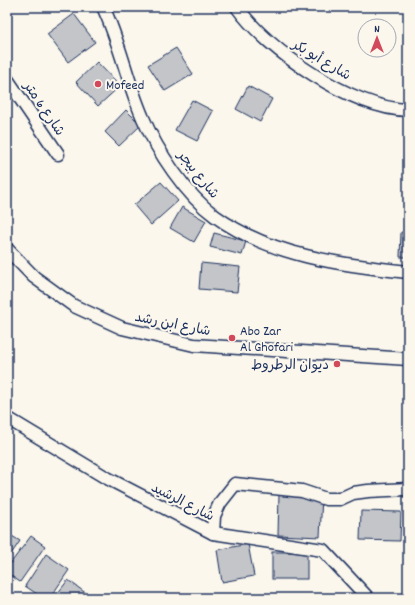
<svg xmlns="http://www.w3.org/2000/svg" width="415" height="605" font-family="Dekko,'Playpen Sans Arabic',sans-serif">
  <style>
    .building { fill: #c3c5c9; stroke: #1b2f5e }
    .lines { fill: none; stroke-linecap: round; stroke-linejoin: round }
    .minor-casing { stroke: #1b2f5e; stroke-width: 15 }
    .minor { stroke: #fbf7ec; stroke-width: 12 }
    .poi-dot { fill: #d1495b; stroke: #fbf7ec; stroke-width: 1.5 }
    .labels { text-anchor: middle; stroke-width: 4; stroke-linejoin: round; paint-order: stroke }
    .street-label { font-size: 14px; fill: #1b2f5e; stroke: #fbf7ec }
    .poi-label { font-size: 14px; fill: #1b2f5e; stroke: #fbf7ec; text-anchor: start }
  </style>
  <rect width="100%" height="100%" fill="#fbf7ec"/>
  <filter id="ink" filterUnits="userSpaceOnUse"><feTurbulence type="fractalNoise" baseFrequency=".025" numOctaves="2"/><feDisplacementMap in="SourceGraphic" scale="8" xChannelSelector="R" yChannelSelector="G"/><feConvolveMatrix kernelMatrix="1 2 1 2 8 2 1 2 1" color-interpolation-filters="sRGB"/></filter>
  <g filter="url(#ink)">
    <g class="building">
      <polygon points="74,14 95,42 68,62 47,34"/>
      <polygon points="176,48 193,74 165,91 148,65"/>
      <polygon points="97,62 120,86 98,106 76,82"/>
      <polygon points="248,86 272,99 260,122 236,109"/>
      <polygon points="192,100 213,111 197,141 175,130"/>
      <polygon points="126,110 141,125 119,146 105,132"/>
      <polygon points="161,182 178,201 151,225 134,205"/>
      <polygon points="182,207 206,221 194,242 170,228"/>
      <polygon points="401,232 408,233 408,257 400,257"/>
      <polygon points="214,233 246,241 242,255 210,247"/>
      <polygon points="201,263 240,267 237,292 199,289"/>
      <polygon points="279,494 322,495 320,537 278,535"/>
      <polygon points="361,511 401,512 400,541 360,540"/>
      <polygon points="7,533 20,541 7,560"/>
      <polygon points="31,536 45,546 20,582 7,573 7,568"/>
      <polygon points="248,544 254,576 222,582 217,550"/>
      <rect x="272" y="552" width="35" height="27"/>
      <polygon points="46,554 69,570 50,598 43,598 25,586"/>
      <polygon points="68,580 87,594 84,598 54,598"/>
    </g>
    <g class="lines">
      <g class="minor-casing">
        <g id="minor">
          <path d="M103,7C120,42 127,82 143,118C157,151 186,195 215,216C270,256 342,265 408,272"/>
          <path d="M237,7C268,51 353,109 408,110"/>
          <polyline points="7,79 58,154"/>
          <polyline points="7,249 34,277 74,306 122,328 194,345 408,359"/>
          <polyline points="7,418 105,477 213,533 323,550 368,598"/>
          <polyline points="213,533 214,516 220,503 235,484 302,491 326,499 340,499 353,493 368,491 408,489"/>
        </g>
      </g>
      <use href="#minor" class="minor"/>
    </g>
  </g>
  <g class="poi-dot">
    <circle cx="98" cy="84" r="4"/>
    <circle cx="232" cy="338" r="4"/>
    <circle cx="337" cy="364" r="4"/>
  </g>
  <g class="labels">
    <g class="street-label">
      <text transform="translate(322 59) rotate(31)" y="5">شارع أبو بكر</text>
      <text transform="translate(45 108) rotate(56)" y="5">شارع 6 متر</text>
      <text transform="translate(199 174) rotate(51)" y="5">شارع بيجر</text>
      <text transform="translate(173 323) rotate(11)" y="5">شارع ابن رشد</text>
      <text transform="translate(183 501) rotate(27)" y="5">شارع الرشيد</text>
    </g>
    <g class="poi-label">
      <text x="106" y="89">Mofeed</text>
      <text x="240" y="335">Abo Zar<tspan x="240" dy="16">Al Ghofari</tspan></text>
      <text x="329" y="369" text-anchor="end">ديوان الرطروط</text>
    </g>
  </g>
  <rect width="415" height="605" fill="none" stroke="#fbf7ec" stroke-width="24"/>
  <rect x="12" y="12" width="391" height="581" fill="none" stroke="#1b2f5e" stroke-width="1.5" filter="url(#ink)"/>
  <g transform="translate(377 38)"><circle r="19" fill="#fbf7ec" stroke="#a1a7b3"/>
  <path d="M0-3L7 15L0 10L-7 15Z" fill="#d1495b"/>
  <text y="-6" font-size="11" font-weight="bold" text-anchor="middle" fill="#1b2f5e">N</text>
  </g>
</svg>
